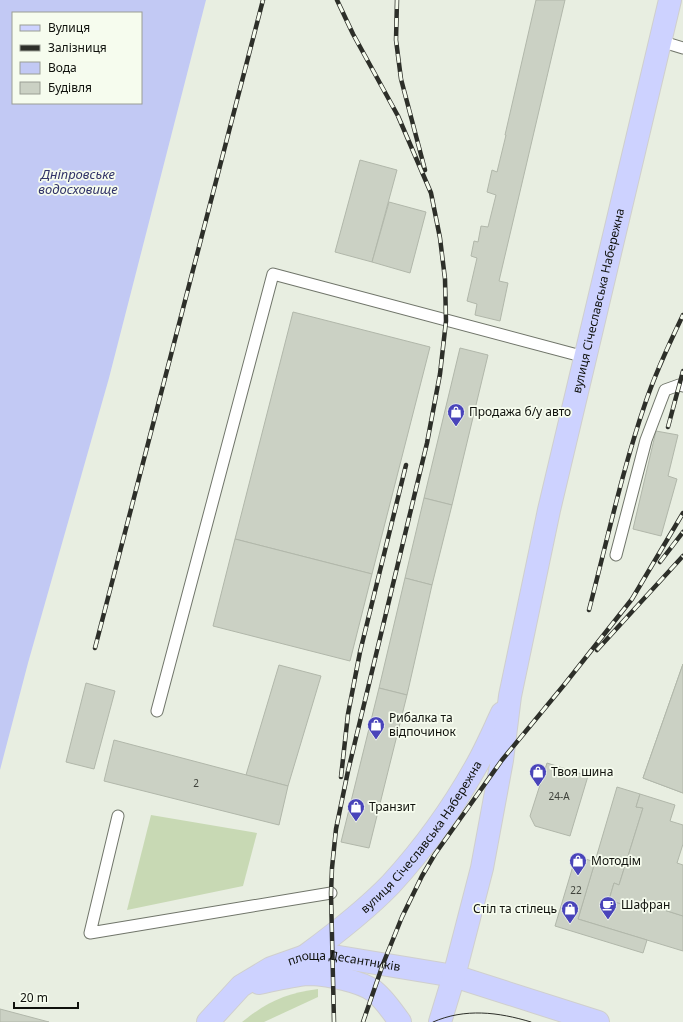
<svg xmlns="http://www.w3.org/2000/svg" width="683" height="1022" font-family="'Noto Sans',sans-serif">
  <style>
    .grass { fill: #c8d9b4 }
    .water { fill: #c2c9f4; fill-rule: evenodd }
    .building { fill: #cbd1c4; stroke: #b1b7aa }
    .lines { fill: none; stroke-linecap: round; stroke-linejoin: round }
    .service-casing { stroke: #70756a; stroke-width: 13 }
    .primary-casing { stroke: #cfcfce; stroke-width: 24 }
    .service { stroke: #fff; stroke-width: 11 }
    .primary { stroke: #cdd2ff; stroke-width: 22 }
    .tram { stroke: #2d2f29; stroke-width: 1 }
    .rail-casing { stroke: #2d2f29; stroke-width: 4.5 }
    .rail { stroke: #f6fcee; stroke-width: 3; stroke-dasharray: 9; stroke-linecap: butt }
    .labels { text-anchor: middle; stroke-width: 3.5; stroke-linejoin: round; paint-order: stroke }
    .number-label { font-size: 10px; fill: #3e413a }
    .street-label { font-size: 12px; fill: #0f110c; stroke: #f6fcee }
    .poi-label { font-size: 12px; fill: #0f110c; stroke: #f6fcee; text-anchor: start }
    .water-label { font-size: 13px; font-style: italic; fill: #313368; stroke: #f6fcee }
  </style>
  <rect width="100%" height="100%" fill="#e8eee1"/>
  <g class="grass">
    <polygon points="151,815 257,833 243,886 127,910"/>
    <path d="M318,989V997L264,1022H242C267,1002 286,993 318,989Z"/>
  </g>
  <path class="water" d="M0,0H206L109,378L28,663L0,770ZM13,13H141V103H13Z"/>
  <g class="building">
    <polygon points="536,0 565,0 499,281 508,283 500,321 475,315 477,304 467,301 477,258 471,256 474,241 478,242 481,226 488,227 496,195 487,192 492,170 497,172 506,135 505,135"/>
    <polygon points="360,160 397,170 372,262 335,252"/>
    <polygon points="389,202 426,212 410,273 372,262"/>
    <polygon points="293,312 430,347 372,574 235,539"/>
    <polygon points="460,348 488,355 452,505 424,498"/>
    <polygon points="656,431 678,435 668,476 677,479 661,536 633,529"/>
    <polygon points="424,498 452,505 432,585 405,578"/>
    <polygon points="235,539 372,574 350,661 213,626"/>
    <polygon points="405,578 432,585 407,695 379,688"/>
    <polygon points="683,664 683,793 643,778"/>
    <polygon points="683,664 683,793 643,778"/>
    <polygon points="279,665 321,676 288,786 246,775"/>
    <polygon points="86,683 115,691 94,769 66,762"/>
    <polygon points="379,688 407,695 369,848 341,842"/>
    <polygon points="114,740 288,786 279,825 104,781"/>
    <polygon points="547,763 588,776 570,836 535,826 530,816"/>
    <polygon points="617,787 640,794 636,807 643,808 619,885 614,883 609,900 640,910 642,903 683,916 683,951 578,919"/>
    <polygon points="640,794 675,805 670,821 683,825 683,844 677,863 683,865 683,916 642,903 640,910 609,900 614,883 619,885 643,808 636,807"/>
    <polygon points="576,856 595,862 578,919 647,940 643,953 555,926"/>
    <polygon points="0,1009 49,1022 0,1022"/>
  </g>
  <g class="lines">
    <g class="service-casing">
      <g id="service">
        <polyline points="660,41 683,48"/>
        <polyline points="616,555 646,440 665,390 679,385 683,386"/>
        <polyline points="157,711 273,274 585,357"/>
        <polyline points="118,816 90,933 331,893"/>
      </g>
    </g>
    <g class="primary-casing">
      <g id="primary">
        <path id="s1" d="M305,956C335,934 365,911 391,884C423,849 452,809 475,768C485,751 493,732 502,713"/>
        <path d="M259,983C275,980 296,974 311,974C329,975 360,981 374,991C384,999 393,1012 400,1022"/>
        <path id="s2" d="M208,1022L241,986L271,968L305,956H333L454,976L598,1022"/>
        <path id="s3" d="M440,1022L454,976L482,868L502,760L510,696L549,510L670,0"/>
      </g>
    </g>
    <use href="#service" class="service"/>
    <use href="#primary" class="primary"/>
    <path class="tram" d="M433,1022C465,1008 498,1012 531,1022"/>
    <g class="rail-casing">
      <g id="rail">
        <polyline points="397,0 396,40 401,79 425,170"/>
        <polyline points="668,427 683,371"/>
        <polyline points="660,562 683,532"/>
        <path d="M589,610C607,541 622,471 645,404C655,374 669,344 683,315"/>
        <polyline points="95,648 263,0"/>
        <polyline points="597,650 683,556"/>
        <polyline points="341,777 348,714 360,652 406,465"/>
        <polyline points="334,1022 331,893 332,868 336,829 348,771 427,443 440,374 446,321 445,279 440,238 431,193 398,116 353,34 337,0"/>
        <polyline points="363,1022 383,964 402,917 422,876 435,854 502,760 564,685 632,599 683,513"/>
      </g>
    </g>
    <use href="#rail" class="rail"/>
  </g>
  <defs>
    <g id="shop-pin" transform="scale(0.9)"><path d="M0 17L-7.5 6A9.5 9.5 0 1 1 7.5 6Z" fill="#4944ba" stroke="#f6fcee"/><path d="M-5-2.5h2.3a2.7 3.5 0 0 1 5.4 0H5L5.5 6h-11ZM-1.5-2.5h3a1.5 2.3 0 0 0-3 0Z" fill="#fff"/></g>
    <g id="cafe-pin" transform="scale(0.9)"><path d="M0 17L-7.5 6A9.5 9.5 0 1 1 7.5 6Z" fill="#4944ba" stroke="#f6fcee"/><path d="M-5.5-4.5H6V0H3Q3 3.5 0 3.5H-2.5Q-5.5 3.5-5.5 0ZM3-3.2v2h1.7v-2ZM-6 4.5H4V6H-6Z" fill="#fff"/></g>
  </defs>
  <g fill-rule="evenodd">
    <use href="#shop-pin" x="456" y="412"/>
    <use href="#shop-pin" x="376" y="725"/>
    <use href="#shop-pin" x="538" y="772"/>
    <use href="#shop-pin" x="356" y="807"/>
    <use href="#shop-pin" x="578" y="861"/>
    <use href="#cafe-pin" x="608" y="905"/>
    <use href="#shop-pin" x="570" y="909"/>
  </g>
  <g class="labels">
    <g class="number-label">
      <text x="196" y="787">2</text>
      <text x="559" y="800">24-А</text>
      <text x="576" y="894">22</text>
    </g>
    <g class="street-label">
      <text dy="4" stroke="none"><textPath href="#s3" startOffset="739">вулиця Січеславська Набережна</textPath></text>
      <text dy="4" stroke="none"><textPath href="#s1" startOffset="168">вулиця Січеславська Набережна</textPath></text>
      <text dy="4" stroke="none"><textPath href="#s2" startOffset="159">площа Десантників</textPath></text>
    </g>
    <g class="poi-label">
      <text x="469" y="416">Продажа б/у авто</text>
      <text x="389" y="722">Рибалка та<tspan x="389" dy="14">відпочинок</tspan></text>
      <text x="551" y="776">Твоя шина</text>
      <text x="369" y="811">Транзит</text>
      <text x="591" y="865">Мотодім</text>
      <text x="621" y="909">Шафран</text>
      <text x="557" y="913" text-anchor="end">Стіл та стілець</text>
    </g>
    <g class="water-label">
      <text x="78" y="179">Дніпровське<tspan x="78" dy="15">водосховище</tspan></text>
    </g>
  </g>
  <rect x="12" y="12" width="130" height="92" fill="#f6fcee" stroke="#9a9e94"/>
  <rect x="20" y="25" width="20" height="6" fill="#cdd2ff" stroke="#9a9e94"/>
  <text x="48" y="32" font-size="12" fill="#0f110c">Вулиця</text>
  <rect x="20" y="45" width="20" height="6" fill="#2d2f29" stroke="#9a9e94"/>
  <text x="48" y="52" font-size="12" fill="#0f110c">Залізниця</text>
  <rect x="20" y="62" width="20" height="12" fill="#c2c9f4" stroke="#9a9e94"/>
  <text x="48" y="72" font-size="12" fill="#0f110c">Вода</text>
  <rect x="20" y="82" width="20" height="12" fill="#cbd1c4" stroke="#9a9e94"/>
  <text x="48" y="92" font-size="12" fill="#0f110c">Будівля</text>
  <path d="M14 1002v6h64v-6" fill="none" stroke="#0f110c" stroke-width="2"/>
  <text x="20" y="1002" font-size="12" fill="#0f110c" stroke="#f6fcee" stroke-width="3" paint-order="stroke">20 m</text>
</svg>
